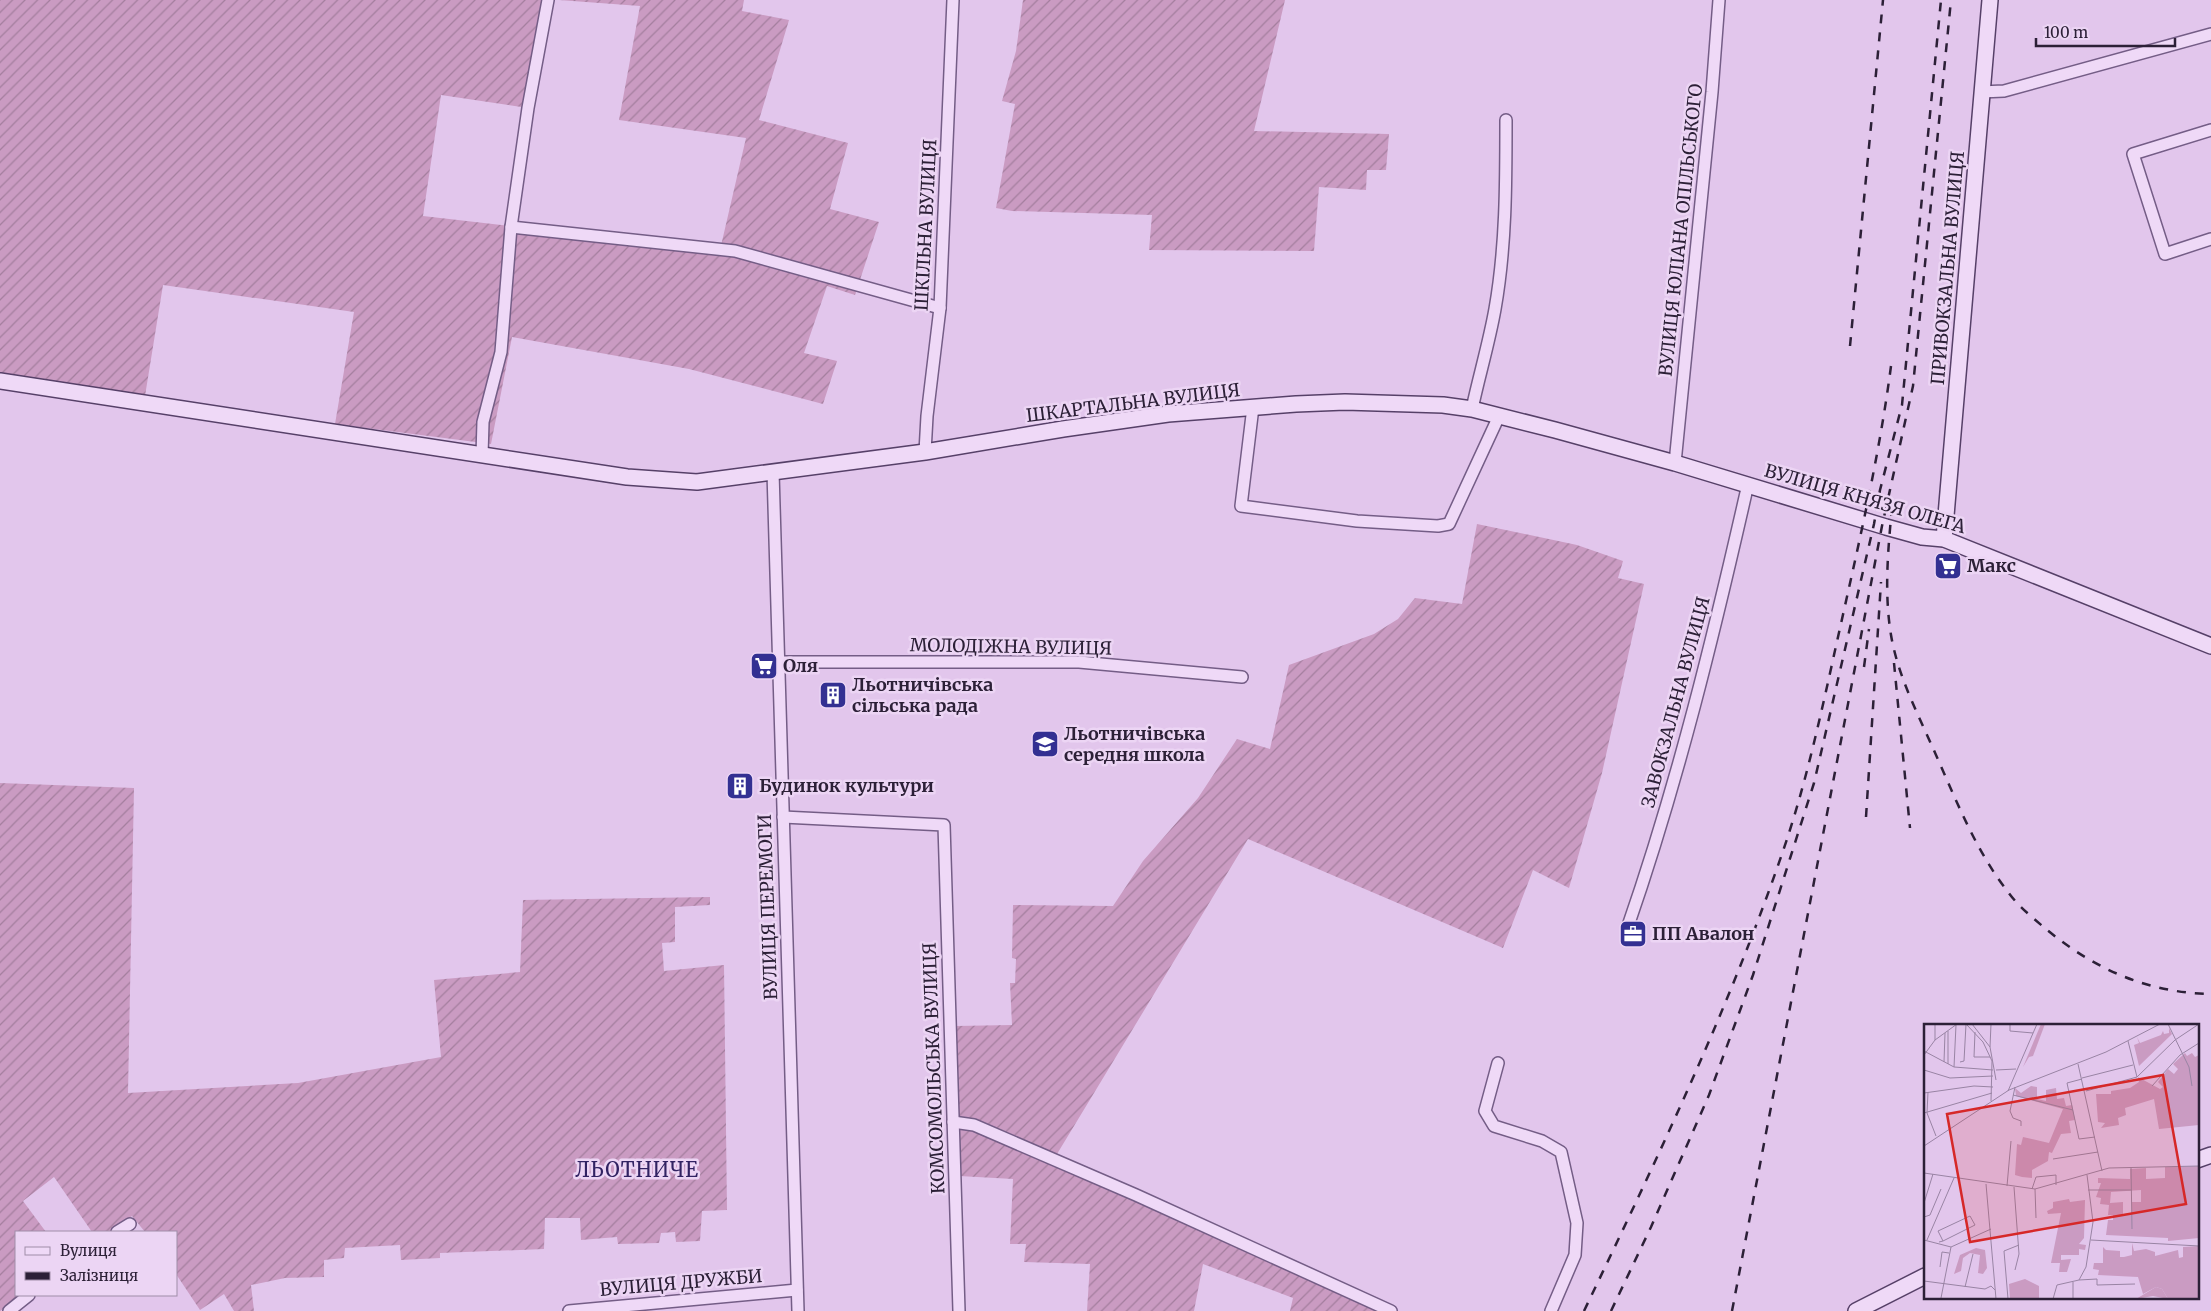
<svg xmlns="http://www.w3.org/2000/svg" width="2211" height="1311" font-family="Merriweather,serif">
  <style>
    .garden { fill: url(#garden-furrows) }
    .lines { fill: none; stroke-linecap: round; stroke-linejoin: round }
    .street-casing { stroke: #745d86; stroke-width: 14 }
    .secondary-casing { stroke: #564068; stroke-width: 18 }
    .street { stroke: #efd9f7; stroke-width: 11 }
    .secondary { stroke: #efd9f7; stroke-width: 15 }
    .rail { stroke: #2c2037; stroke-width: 2.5; stroke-dasharray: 9 9; stroke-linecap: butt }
    .labels { text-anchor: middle; stroke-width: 5; stroke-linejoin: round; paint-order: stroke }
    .street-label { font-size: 18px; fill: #2c2037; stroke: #ecd5f4 }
    .poi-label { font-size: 18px; font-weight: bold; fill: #2c2037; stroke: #ecd5f4; text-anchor: start }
    .quarter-label { font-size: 20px; letter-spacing: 1px; fill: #312262; stroke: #ecd5f4 }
    .inset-road { fill: none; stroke: #9984a4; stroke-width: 1 }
    .view { fill: #d62828; fill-opacity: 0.15; stroke: #d62828; stroke-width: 2.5 }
    .inset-edge { fill: none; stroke: #2c2037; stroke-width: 2.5 }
  </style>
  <defs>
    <pattern id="garden-furrows" width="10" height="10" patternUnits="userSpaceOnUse" patternTransform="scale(1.25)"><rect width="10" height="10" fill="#ca9bc2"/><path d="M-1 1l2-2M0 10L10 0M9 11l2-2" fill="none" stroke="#a47e9e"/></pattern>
  </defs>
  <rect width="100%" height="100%" fill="#e2c6ec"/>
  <g class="garden">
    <polygon points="0,0 548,0 528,108 441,95 423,216 720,250 746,138 619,120 640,6 559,0 744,0 742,11 789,20 759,120 848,143 830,209 879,222 855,295 827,286 804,353 837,361 823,404 689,369 512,337 491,444 335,424 354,312 163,285 145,396 0,374"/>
    <polygon points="1023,0 1285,0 1254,131 1389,134 1386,170 1367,170 1366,190 1319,187 1314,251 1149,250 1152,215 1012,211 996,208 1015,104 1002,101 1016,51"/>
    <polygon points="1477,524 1577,545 1623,561 1618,578 1644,584 1602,773 1569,888 1533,870 1503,948 1248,839 1054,1159 1391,1311 1290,1311 1293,1298 1203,1264 1194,1311 1087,1311 1090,1264 1024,1262 1026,1244 1010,1244 1013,1179 959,1176 956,1026 1012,1025 1010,983 1015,983 1016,959 1012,958 1013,905 1113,906 1143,861 1198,798 1237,739 1270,749 1289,665 1374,634 1398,619 1415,598 1462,604"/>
    <polygon points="0,783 134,788 128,1093 298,1083 441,1057 434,980 520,972 523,900 710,897 710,905 675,907 675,942 662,943 664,971 724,965 727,1210 702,1211 700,1241 676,1242 675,1232 661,1233 659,1243 618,1244 617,1237 581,1240 580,1218 545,1218 544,1249 440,1253 440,1258 401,1260 400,1245 345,1248 344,1258 324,1260 324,1277 285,1278 251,1285 254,1311 234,1311 224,1294 200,1310 176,1274 176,1232 145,1232 132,1216 110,1232 92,1232 54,1177 23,1201 46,1232 16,1232 16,1295 22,1295 0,1311"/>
  </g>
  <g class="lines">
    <g class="street-casing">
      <g id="street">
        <polyline points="1981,92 2004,91 2211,34"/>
        <polyline points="2211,130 2133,154 2165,254 2211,239"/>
        <polyline points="511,227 735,251 940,308"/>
        <polyline points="1253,407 1241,506 1357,521 1438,526 1449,524 1499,416"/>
        <path d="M1472,409C1479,376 1489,343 1495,309C1506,247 1506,183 1506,120"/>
        <polyline points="925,452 927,416 940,308 953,0"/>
        <polyline points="482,455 483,422 501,352 511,227 528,108 548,0"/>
        <polyline points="1675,463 1712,92 1719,0"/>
        <polyline points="773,472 798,1311"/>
        <polyline points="779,662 1079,662 1242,677"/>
        <polyline points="783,817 944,825 959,1311"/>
        <path d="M1628,926C1678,782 1714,634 1748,484"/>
        <polyline points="1498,1063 1485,1111 1494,1126 1542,1141 1561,1152 1577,1223 1575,1255 1551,1311"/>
        <polyline points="953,1122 974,1125 1136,1195 1391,1311"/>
        <polyline points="117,1232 130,1224"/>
        <polyline points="9,1311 29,1295"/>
        <polyline points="569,1311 797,1290"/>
      </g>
    </g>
    <g class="secondary-casing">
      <g id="secondary">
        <polyline points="0,381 627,477 697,482 925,452 1063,429 1168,414 1296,404 1345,402 1443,405 1472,409 1555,430 1675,463 1886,527 1922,537 1944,539 2211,646"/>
        <polyline points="1944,539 1990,0"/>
        <polyline points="2197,1160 2211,1155"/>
        <polyline points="1856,1311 1925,1276"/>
      </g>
    </g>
    <use href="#street" class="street"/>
    <use href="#secondary" class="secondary"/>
    <g class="rail">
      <polyline points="1850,346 1883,0"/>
      <path d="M1892,507C1888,550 1884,592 1891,635C1898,677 1919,716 1936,755C1957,802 1976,851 2008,892C2018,906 2033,918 2046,929C2094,969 2148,993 2211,994"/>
      <polyline points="1894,663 1910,828"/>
      <polyline points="1864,667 1869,629"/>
      <polyline points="1866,817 1881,582"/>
      <path d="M1584,1311C1656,1161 1729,1009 1783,851C1807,781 1822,709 1838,637C1858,547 1879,458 1891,366"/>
      <polyline points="1611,1311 1651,1227 1709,1095 1753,975 1814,783 1874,524 1880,490 1902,405 1941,0"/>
      <polyline points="1732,1311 1882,526 1913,386 1951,0"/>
    </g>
  </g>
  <defs>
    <g id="supermarket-square" transform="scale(1.4375)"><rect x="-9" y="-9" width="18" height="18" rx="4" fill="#333092" stroke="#ecd5f4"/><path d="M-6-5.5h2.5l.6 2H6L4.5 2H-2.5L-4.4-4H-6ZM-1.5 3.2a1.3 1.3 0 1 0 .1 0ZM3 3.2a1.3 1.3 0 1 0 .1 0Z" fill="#fff"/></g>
    <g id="building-square" transform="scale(1.4375)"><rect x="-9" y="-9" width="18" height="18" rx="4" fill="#333092" stroke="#ecd5f4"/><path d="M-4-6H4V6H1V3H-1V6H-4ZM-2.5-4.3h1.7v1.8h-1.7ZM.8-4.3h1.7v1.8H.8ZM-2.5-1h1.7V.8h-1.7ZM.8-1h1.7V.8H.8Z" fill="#fff"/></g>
    <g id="school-square" transform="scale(1.4375)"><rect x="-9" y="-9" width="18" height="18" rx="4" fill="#333092" stroke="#ecd5f4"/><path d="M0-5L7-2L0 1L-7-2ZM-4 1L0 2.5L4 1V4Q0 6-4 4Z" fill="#fff"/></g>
    <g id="office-square" transform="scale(1.4375)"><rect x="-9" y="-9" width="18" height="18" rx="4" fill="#333092" stroke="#ecd5f4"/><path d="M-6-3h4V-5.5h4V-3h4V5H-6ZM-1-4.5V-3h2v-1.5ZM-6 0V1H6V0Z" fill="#fff"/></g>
  </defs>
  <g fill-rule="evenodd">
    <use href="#supermarket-square" x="1948" y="566"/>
    <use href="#supermarket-square" x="764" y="666"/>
    <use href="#building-square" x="833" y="695"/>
    <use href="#school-square" x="1045" y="744"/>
    <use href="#building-square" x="740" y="786"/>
    <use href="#office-square" x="1633" y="934"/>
  </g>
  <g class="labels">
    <g class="street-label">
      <text transform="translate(926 225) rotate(-87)" y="6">ШКІЛЬНА ВУЛИЦЯ</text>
      <text transform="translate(1681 230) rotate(-84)" y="6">ВУЛИЦЯ ЮЛІАНА ОПІЛЬСЬКОГО</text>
      <text transform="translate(1948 268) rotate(-85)" y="6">ПРИВОКЗАЛЬНА ВУЛИЦЯ</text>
      <text transform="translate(1133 403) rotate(-7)" y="6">ШКАРТАЛЬНА ВУЛИЦЯ</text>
      <text transform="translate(1865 499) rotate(16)" y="6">ВУЛИЦЯ КНЯЗЯ ОЛЕГА</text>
      <text transform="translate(1011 647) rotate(1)" y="6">МОЛОДІЖНА ВУЛИЦЯ</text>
      <text transform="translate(1676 702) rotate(-75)" y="6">ЗАВОКЗАЛЬНА ВУЛИЦЯ</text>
      <text transform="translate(768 907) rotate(-92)" y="6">ВУЛИЦЯ ПЕРЕМОГИ</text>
      <text transform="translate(934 1068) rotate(-92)" y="6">КОМСОМОЛЬСЬКА ВУЛИЦЯ</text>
      <text transform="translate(681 1283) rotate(-5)" y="6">ВУЛИЦЯ ДРУЖБИ</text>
    </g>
    <g class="poi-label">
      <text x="1967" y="572">Макс</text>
      <text x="783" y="672">Оля</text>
      <text x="852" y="691">Льотничівська<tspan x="852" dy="21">сільська рада</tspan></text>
      <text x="1064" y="740">Льотничівська<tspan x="1064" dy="21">середня школа</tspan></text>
      <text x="759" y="792">Будинок культури</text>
      <text x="1652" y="940">ПП Авалон</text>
    </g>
    <g class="quarter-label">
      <text x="637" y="1177">ЛЬОТНИЧЕ</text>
    </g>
  </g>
  <g transform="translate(1924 1024)">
    <rect width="275" height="275" fill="#e2c6ec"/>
    <path d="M117,0H121L109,32L105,33L99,43ZM232,263L238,265L244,275L229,272L212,275Z" fill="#ca9bc2"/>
    <path d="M52,224L61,226L63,244L59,250L54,249L56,231L46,229L39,234L37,247L30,250L36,231ZM101,255L115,262V275H86L85,260Z" fill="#ca9bc2"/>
    <path d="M245,4L248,10L215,42L210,21L215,19L213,13L216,19L237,11L239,7L240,10L245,9ZM261,29L263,32L268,29L271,33L275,31V101L235,105L230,75L201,84L202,91L194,94L195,101L177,104L181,99L174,98L172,70H187V67L206,64L215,58L214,53L236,65L239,63L234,58L244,45L250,50L254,45L249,40ZM107,62L113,63V75L122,77V66L132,64L133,75L140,74L142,82L148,81L151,96L145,97L147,109L137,110L128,129L125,128L124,137L108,146V154L98,153L91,151L93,120L97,121L99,113L125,119L139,85L92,72L91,64L97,69ZM275,142V214L244,217V214L182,211L184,196H189V191H184L185,181L176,180L177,174L172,173L177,159H174V154L206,155V145L222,144V155L241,154V143ZM217,166V178H208V189L199,190V178L186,179L187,168ZM145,175L146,178L161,176L160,214L155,220L162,221L161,226L155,225V231H137V236L147,235L143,248H135L136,239H127L137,189L124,190L123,187L129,184V178ZM208,219L210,227L222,225L231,228V232L254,226L255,234L259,233V223L275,222V275H244L238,265L232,263L219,270L214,253L174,251L175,246L169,245L170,239H179V223L182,226L196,227V233H200L208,231Z" fill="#ca9bc2" fill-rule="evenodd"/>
    <path class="inset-road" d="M11,0V16M42,0L59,18L68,37L67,77M48,0L66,23M67,0L66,23L72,56M86,0V7L109,9M244,0L265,43L268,62M51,8L50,33H66M204,17L213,53M0,27L30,43L69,46M0,31L11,16L33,0M20,38L21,9M36,38L40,37L42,0M24,40V7M154,40L178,147M30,43L32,1M0,46L26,54L69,52M72,46L92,45M158,54L209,41M158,55L143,59L155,115L171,113M228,62L256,31L275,19M91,63L86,87L89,94L97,97V102M84,67L113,0M162,67L213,53L251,16L275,0M4,68L3,89L12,112M0,69L50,62L69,63M89,71L149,86M0,89L68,69M0,122L85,66L182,28L236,0M129,135L174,128M207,143L208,205M0,149L111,165L185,144L275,142M62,160L72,275M83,162L87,117M90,163L95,230L91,246M108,165L112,153L132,151V161M111,165L112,194M164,166H208M0,179L9,150M0,193L6,191L17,165M0,216L27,223M3,216L30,154M167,216L275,222M15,218L19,217L51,201L46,192L14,207L19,217M27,223L67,205M16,243L18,228L25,229M155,256L173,255V261L211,260M0,257L61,265L67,262L71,266M149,258V275M41,263L49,230M17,274L27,223M84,275L80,227L95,221M129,275L133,261L155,256L162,243L169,198L163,151"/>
    <path class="view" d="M239,51L262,180L46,218L23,90Z"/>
    <rect width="275" height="275" class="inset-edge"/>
  </g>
  <rect x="15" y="1231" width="162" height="65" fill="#ecd5f4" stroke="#9f8da8"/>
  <rect x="25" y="1247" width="25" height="8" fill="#efd9f7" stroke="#9f8da8"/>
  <text x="60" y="1256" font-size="15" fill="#2c2037">Вулиця</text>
  <rect x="25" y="1272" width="25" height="8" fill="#2c2037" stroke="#9f8da8"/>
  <text x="60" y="1281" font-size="15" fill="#2c2037">Залізниця</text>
  <path d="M2036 38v8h139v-8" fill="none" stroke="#2c2037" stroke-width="2.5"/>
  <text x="2044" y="38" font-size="15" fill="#2c2037" stroke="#ecd5f4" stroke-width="4" paint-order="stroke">100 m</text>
</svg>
